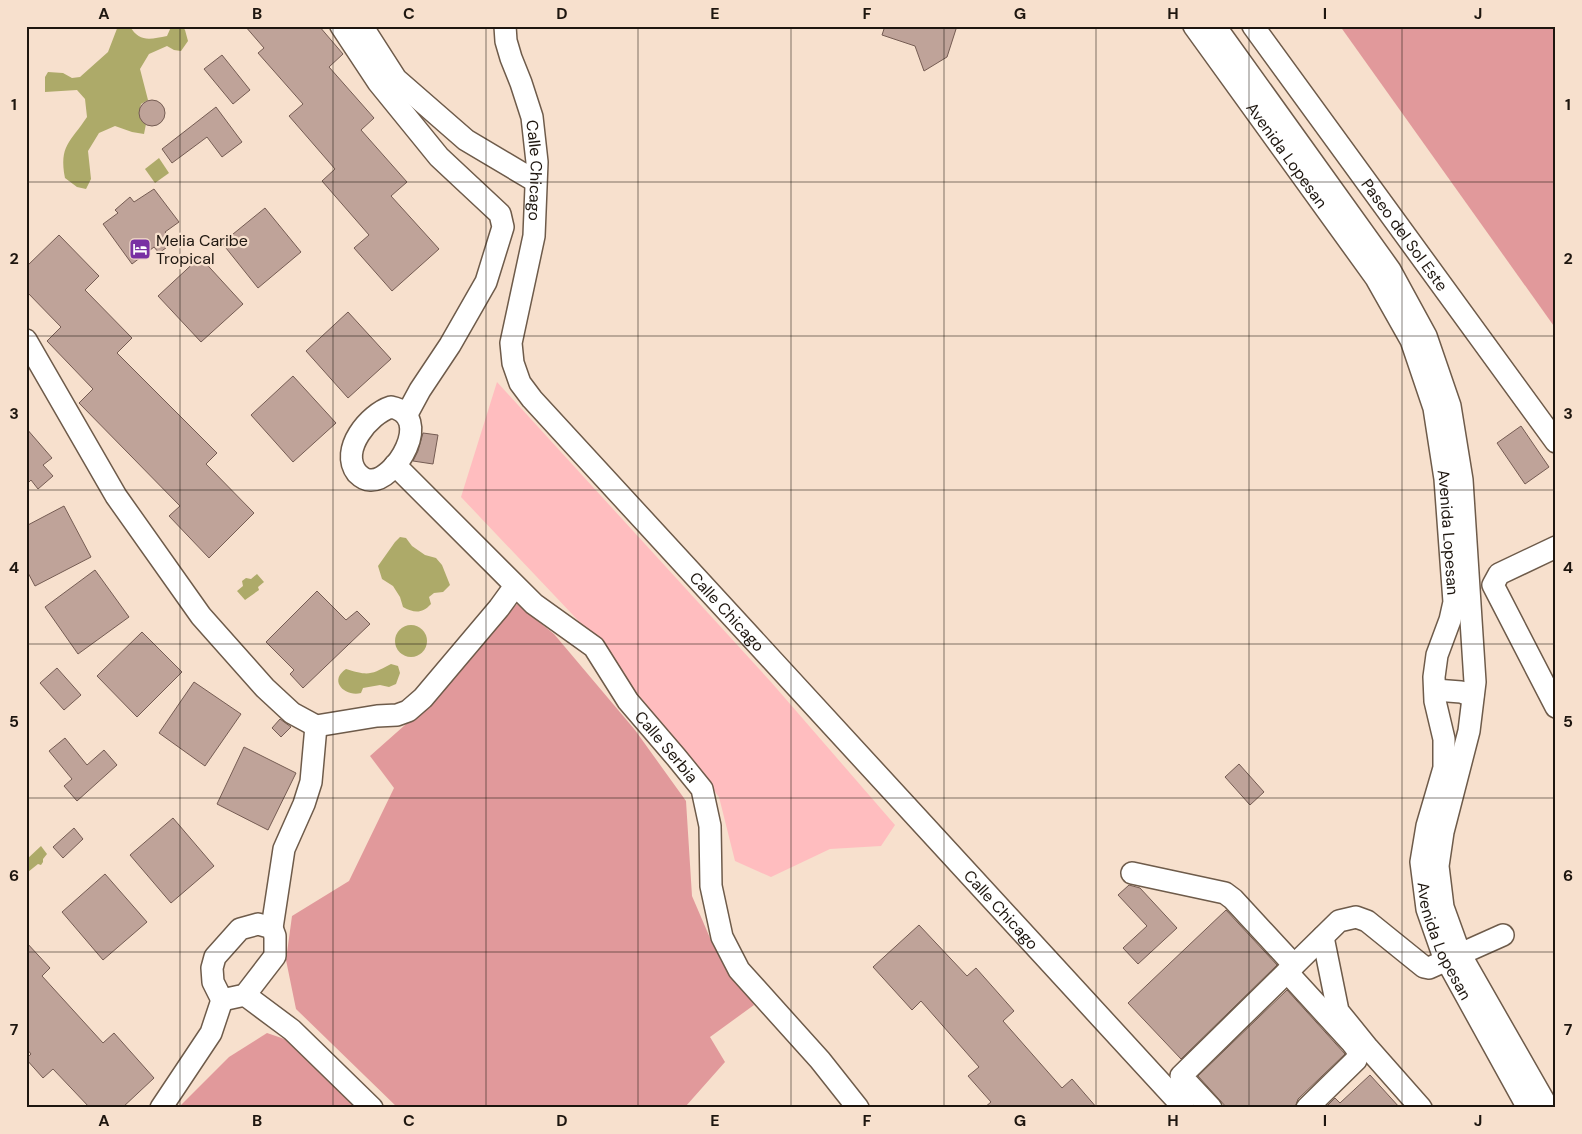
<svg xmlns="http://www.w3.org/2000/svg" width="1582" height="1134" font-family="'DM Sans',sans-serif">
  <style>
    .green { fill: #ffbdbf }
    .forest { fill: #e1999b }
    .water { fill: #adaa69 }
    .building { fill: #bfa399; stroke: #755c53 }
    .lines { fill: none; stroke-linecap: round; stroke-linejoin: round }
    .minor-casing { stroke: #6e5b4a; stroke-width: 24 }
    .minor { stroke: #fff; stroke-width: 21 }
    .grid { fill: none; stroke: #1e160f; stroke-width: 1; stroke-opacity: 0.55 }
    .labels { text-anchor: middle; stroke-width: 4.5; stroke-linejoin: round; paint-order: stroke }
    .street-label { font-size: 16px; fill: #1e160f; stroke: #f7e0cd }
    .poi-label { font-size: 16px; fill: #1e160f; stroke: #f7e0cd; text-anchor: start }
    .neatline { fill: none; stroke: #1e160f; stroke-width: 2 }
    .grid-label { font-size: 16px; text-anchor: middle; font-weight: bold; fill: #1e160f }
  </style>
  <rect width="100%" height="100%" fill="#f7e0cd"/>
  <polygon class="green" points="497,382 771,682 895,825 881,846 830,849 771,877 735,861 719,797 590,633 461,497"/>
  <g class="forest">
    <polygon points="1340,26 1556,26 1556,329"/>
    <polygon points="517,604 554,634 635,730 686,801 692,896 713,945 754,1005 710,1037 725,1062 686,1106 679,1108 398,1108 296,1009 286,960 292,916 349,881 394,788 370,756 440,694"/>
    <polygon points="267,1033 302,1045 367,1108 178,1108 229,1057"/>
  </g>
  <g class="water">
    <path d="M118,26H130C139,43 151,39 167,36L171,27L182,26L185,30L188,41L181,51L174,50L167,46L149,54L140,69L148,100L141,104C139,113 141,117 146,124L144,134L132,132L115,126L99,133L88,151L91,179L86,189L77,187L65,178C59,145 70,143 87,117L85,99L77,90L45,92V77L48,72L63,73L72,78L80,77L108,52Z"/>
    <polygon points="159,158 169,173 155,183 145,169"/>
    <path d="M400,537L406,538L412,546L425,555L436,558L442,565L450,585L443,592L434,593L429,597L431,604C422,614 414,613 403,607L400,597L393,586L382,579L378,566L395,542Z"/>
    <polygon points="257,574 264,582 258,587 259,590 245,600 237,591 243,586 242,581 246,578 251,579"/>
    <circle cx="411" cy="641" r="16"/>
    <path d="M391,664L398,666L400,673L396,684L389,687L380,685L363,688L361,693C345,697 328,681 346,669C369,676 370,675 391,664Z"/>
    <polygon points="41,846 47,854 43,859 43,862 41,865 38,864 28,872 26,869 26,860"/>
  </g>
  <g class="building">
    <polygon points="245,26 319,26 343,54 329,67 374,118 361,130 407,182 391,196 439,249 392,291 354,248 369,235 322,181 335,169 289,116 303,104 258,53 264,48"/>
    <polygon points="885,26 957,26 947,57 924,71 915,46 882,35"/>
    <polygon points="222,55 250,90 233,104 204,69"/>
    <circle cx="152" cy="113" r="13"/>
    <polygon points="216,107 242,142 222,157 207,137 172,163 162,149"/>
    <polygon points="154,189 179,222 165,232 174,242 159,253 154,247 132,264 103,224 118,213 115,210 130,197 134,202"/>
    <polygon points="265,208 301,252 258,288 222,243"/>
    <polygon points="59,235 99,276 85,290 132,338 117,353 217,453 206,464 254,513 209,558 169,516 180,506 79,403 93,389 47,341 61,327 26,291 26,267"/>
    <polygon points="200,257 243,304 201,342 158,296"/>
    <polygon points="348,312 391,359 348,398 306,351"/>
    <polygon points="293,376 336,423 293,462 251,415"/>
    <polygon points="1521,426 1549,467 1525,484 1497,443"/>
    <polygon points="26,428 52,458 43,465 53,476 38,489 31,480 26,485"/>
    <polygon points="423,433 438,435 433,464 413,461 418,451"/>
    <polygon points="64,506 91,557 35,586 26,569 26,526"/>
    <polygon points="95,570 129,617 78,654 45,607"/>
    <polygon points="317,591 346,620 357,611 370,624 303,688 290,674 294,670 266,642"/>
    <polygon points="142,632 182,672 137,717 97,676"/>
    <polygon points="57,668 81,695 64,710 40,683"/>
    <polygon points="194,682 241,714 205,766 159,733"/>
    <polygon points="280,719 291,727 281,737 272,728"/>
    <polygon points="65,738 87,765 104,750 117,765 77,801 64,786 72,779 49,751"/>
    <polygon points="244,747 296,773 268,830 217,804"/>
    <polygon points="1239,764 1264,792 1250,805 1225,777"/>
    <polygon points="173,818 214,866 171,903 130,855"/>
    <polygon points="74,828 83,839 63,858 53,847"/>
    <polygon points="105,874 147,922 103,960 62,912"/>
    <polygon points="1129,885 1140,888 1177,928 1138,964 1123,948 1147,926 1118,895"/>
    <polygon points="1226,910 1277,965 1181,1059 1128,1003"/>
    <polygon points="919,925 967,976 976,968 999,994 1014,1011 1003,1021 1062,1088 1072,1079 1097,1108 984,1108 991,1102 968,1076 979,1067 921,1001 912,1010 873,967"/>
    <polygon points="26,942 50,968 42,976 103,1043 114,1033 154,1078 122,1108 90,1108 53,1069 43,1078 26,1059 31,1054 26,1048"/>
    <polygon points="1287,990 1345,1054 1298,1099 1295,1108 1227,1108 1198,1076"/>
    <polygon points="1370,1075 1400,1108 1325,1108 1335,1098 1340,1103"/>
  </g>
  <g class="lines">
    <g class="minor-casing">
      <g id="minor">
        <polyline points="341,26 378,82 439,157 500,214 503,227 486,282 450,345 420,390 407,414"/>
        <polyline points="362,26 396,79 466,140 535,181"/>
        <path id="s1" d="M505,26L506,41L511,58L521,83L532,117L537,162L534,236L511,343L513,363L520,383L532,399L1184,1108"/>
        <path id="s2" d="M1194,26L1376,278L1411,340L1434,408L1445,479L1454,602L1450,620L1437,655L1434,677L1435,701L1444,739V768L1427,826L1421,862L1427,909L1442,952L1528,1108"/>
        <polyline points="1215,26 1390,270 1426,336 1450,406 1462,480 1475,682 1469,731 1443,832 1438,866 1443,907 1460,954 1548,1108"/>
        <path id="s3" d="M1253,26L1556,442"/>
        <polyline points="26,340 116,496 201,616 265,688 292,713 316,726 377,716 397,715 408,711 423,698 499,608 515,586"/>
        <path d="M391,407C435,416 395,482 370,480C365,480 360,476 357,473C339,450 369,414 391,407Z"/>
        <path id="s4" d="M395,465L534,604L594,647L628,701L676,757L702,789L710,826L711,886L722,937L739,970L820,1060L858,1108"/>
        <polyline points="1556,547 1499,574 1493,585 1556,707"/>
        <polyline points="1435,690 1461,692 1473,696"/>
        <polyline points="1132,873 1225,893 1233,899 1294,965"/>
        <polygon points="258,924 272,928 275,936 275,956 245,995 222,1000 213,982 212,968 215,957 240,929"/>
        <polyline points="272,928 284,849 304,804 311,782 316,726"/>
        <polyline points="1323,937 1338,1011 1368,1048 1421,1108"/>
        <path d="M1287,972L1352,1043C1357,1049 1359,1052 1356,1060L1307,1108"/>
        <polyline points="245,995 292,1030 372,1108"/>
        <polyline points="161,1108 211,1033 222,1000"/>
        <polyline points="1211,1108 1181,1076 1339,921 1356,917 1367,921 1424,967 1429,968 1503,935"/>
      </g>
    </g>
    <use href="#minor" class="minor"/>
  </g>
  <path class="grid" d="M180,26V1108M333,26V1108M486,26V1108M638,26V1108M791,26V1108M944,26V1108M1096,26V1108M1249,26V1108M1402,26V1108M26,182H1556M26,336H1556M26,490H1556M26,644H1556M26,798H1556M26,952H1556"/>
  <defs>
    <g id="hotel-square" transform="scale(1.125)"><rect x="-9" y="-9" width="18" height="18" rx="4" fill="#7930a3" stroke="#f7e0cd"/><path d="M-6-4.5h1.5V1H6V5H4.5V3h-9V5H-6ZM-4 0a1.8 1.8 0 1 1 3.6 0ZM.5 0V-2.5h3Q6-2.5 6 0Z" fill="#fff"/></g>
  </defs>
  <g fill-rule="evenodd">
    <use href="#hotel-square" x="140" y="249"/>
  </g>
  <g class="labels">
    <g class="street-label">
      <text dy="6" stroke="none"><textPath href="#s2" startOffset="159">Avenida Lopesan</textPath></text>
      <text dy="6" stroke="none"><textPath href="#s1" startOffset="149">Calle Chicago</textPath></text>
      <text dy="6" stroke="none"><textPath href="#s3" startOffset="258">Paseo del Sol Este</textPath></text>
      <text dy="6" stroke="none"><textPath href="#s2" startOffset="579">Avenida Lopesan</textPath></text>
      <text dy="6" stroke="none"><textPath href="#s1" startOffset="674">Calle Chicago</textPath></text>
      <text dy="6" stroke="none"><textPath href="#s4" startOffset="394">Calle Serbia</textPath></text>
      <text dy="6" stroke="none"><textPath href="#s1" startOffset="1079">Calle Chicago</textPath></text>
      <text dy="6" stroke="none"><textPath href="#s2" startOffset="999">Avenida Lopesan</textPath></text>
    </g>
    <g class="poi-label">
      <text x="156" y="246">Melia Caribe<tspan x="156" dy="18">Tropical</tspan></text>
    </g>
  </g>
  <rect width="1582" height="1134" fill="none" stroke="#f7e0cd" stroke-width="55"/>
  <rect x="28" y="28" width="1526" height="1078" class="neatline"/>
  <g class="grid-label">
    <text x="104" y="19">A</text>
    <text x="257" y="19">B</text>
    <text x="409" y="19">C</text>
    <text x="562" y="19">D</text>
    <text x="715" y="19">E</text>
    <text x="867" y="19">F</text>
    <text x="1020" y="19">G</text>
    <text x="1173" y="19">H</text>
    <text x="1325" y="19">I</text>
    <text x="1478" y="19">J</text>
    <text x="14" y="110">1</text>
    <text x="1568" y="110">1</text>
    <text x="14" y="264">2</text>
    <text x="1568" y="264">2</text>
    <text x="14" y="419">3</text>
    <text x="1568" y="419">3</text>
    <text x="14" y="573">4</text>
    <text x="1568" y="573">4</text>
    <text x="14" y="727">5</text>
    <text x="1568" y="727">5</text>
    <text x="14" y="881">6</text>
    <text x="1568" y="881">6</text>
    <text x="14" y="1035">7</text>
    <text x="1568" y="1035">7</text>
    <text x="104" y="1126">A</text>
    <text x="257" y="1126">B</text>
    <text x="409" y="1126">C</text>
    <text x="562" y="1126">D</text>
    <text x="715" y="1126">E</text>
    <text x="867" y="1126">F</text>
    <text x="1020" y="1126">G</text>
    <text x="1173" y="1126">H</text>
    <text x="1325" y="1126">I</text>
    <text x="1478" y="1126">J</text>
  </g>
</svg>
